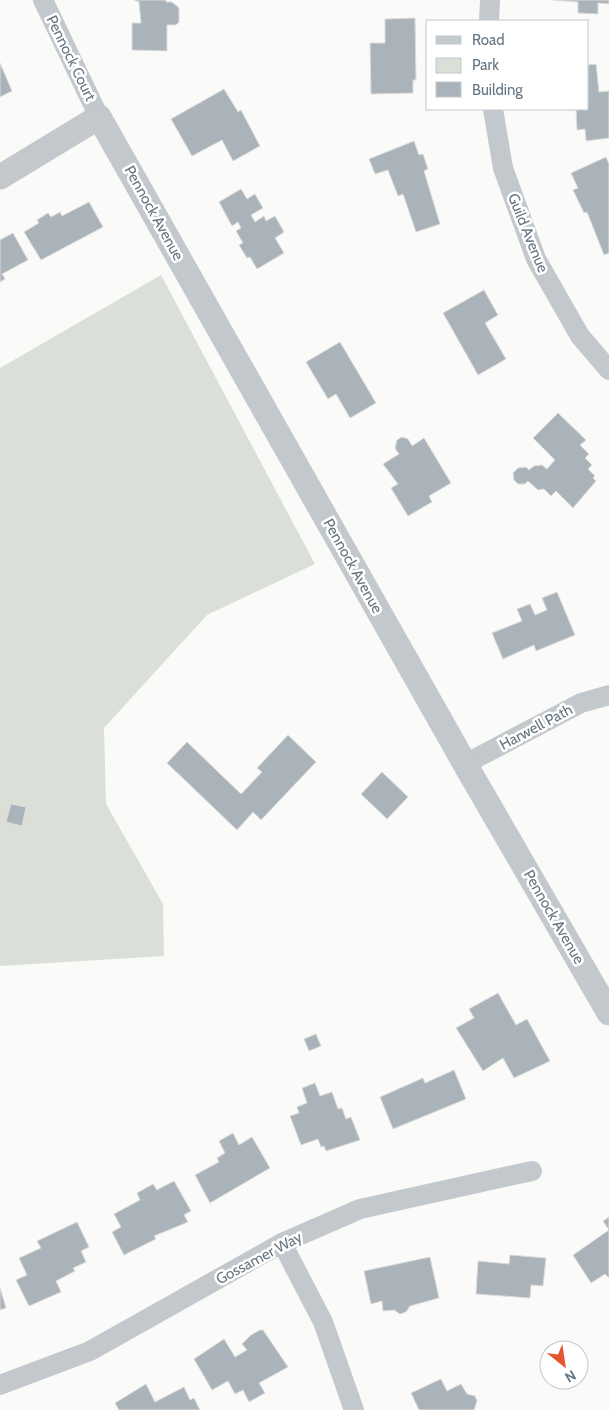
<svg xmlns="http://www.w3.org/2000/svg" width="609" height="1410" font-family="Cabin,sans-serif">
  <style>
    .green { fill: #dadfd7 }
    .building { fill: #aab3b9; stroke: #dcdcda }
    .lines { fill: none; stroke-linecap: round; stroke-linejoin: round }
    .minor { stroke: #c3c8cc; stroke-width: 20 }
    .tertiary { stroke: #c3c8cc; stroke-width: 25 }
    .labels { text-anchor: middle; stroke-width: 5; stroke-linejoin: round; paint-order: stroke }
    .street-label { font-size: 15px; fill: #657683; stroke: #fff }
  </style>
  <rect width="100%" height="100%" fill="#fafaf8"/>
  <polygon class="green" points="161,275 315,564 207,615 104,728 106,804 163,904 164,956 0,966 0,368"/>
  <g class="building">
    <polygon points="134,0 166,0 166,2 172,2 179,8 179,22 176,25 167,25 167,51 132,50 132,23 141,23 139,2"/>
    <polygon points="553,0 609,0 609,4 598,3 598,14 578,13 578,2"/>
    <polygon points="415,18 416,80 413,80 413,93 371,94 370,43 385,43 385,19"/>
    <polygon points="0,63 12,91 0,97"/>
    <polygon points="596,64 599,92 609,91 609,138 586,141 585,129 577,130 576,109 588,109 588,65"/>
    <polygon points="224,89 238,112 241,110 260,146 233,161 222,140 192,156 171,119"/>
    <polygon points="414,141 419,155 423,154 428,169 424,171 440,224 416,232 403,194 398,196 388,170 375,174 369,159"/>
    <polygon points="606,157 609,164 609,253 604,255 587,212 584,213 573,190 578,188 571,173"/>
    <polygon points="241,189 247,199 255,194 263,208 251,215 255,222 264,216 266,221 275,216 284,232 275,238 284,253 257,269 250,257 247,258 239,245 243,243 236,231 241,228 238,222 232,226 219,202"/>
    <polygon points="89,202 103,227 41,260 24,232 39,223 37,220 48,213 51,217 60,212 62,216"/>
    <polygon points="13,233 28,260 2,274 5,279 0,282 0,240"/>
    <polygon points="484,290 498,315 485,323 506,359 478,375 443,313"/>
    <polygon points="340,342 376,403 350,418 336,394 328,399 306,362"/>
    <polygon points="558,413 586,440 580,445 589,454 585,458 592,465 588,469 595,476 593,478 596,481 573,508 556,491 551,496 544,489 538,490 528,481 525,484 518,484 514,480 513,473 518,468 526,467 529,470 534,466 542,465 547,469 555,460 533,438"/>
    <polygon points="402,437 408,439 412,446 424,438 451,483 429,496 432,502 408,516 391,488 398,484 383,464 399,454 395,448 397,440"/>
    <polygon points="557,592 575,635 536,651 534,645 503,659 492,633 522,621 517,609 530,604 535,615 547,610 542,598"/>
    <polygon points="288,735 316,762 261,820 253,812 237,830 167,763 187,742 241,794 262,772 257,768"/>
    <polygon points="382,772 408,797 387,819 361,794"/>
    <polygon points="11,804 26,807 22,826 6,822"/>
    <polygon points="498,993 516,1025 527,1019 550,1061 514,1078 503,1058 483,1071 456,1028 474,1018 469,1009"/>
    <polygon points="316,1034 321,1046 309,1051 304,1039"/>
    <polygon points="454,1070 466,1099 393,1129 380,1097 423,1078 425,1083"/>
    <polygon points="315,1083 320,1096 332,1092 338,1109 342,1108 346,1119 351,1117 360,1140 326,1151 324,1146 321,1147 318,1139 301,1145 290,1116 299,1113 297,1107 307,1103 302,1088"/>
    <polygon points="233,1133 239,1145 252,1137 270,1168 210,1203 195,1175 219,1162 217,1158 225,1153 219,1141"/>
    <polygon points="174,1181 191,1211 184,1215 188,1222 154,1236 156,1239 124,1255 112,1232 121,1227 114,1214 140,1200 137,1193 153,1184 157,1190"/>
    <polygon points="609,1217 609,1278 605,1274 591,1283 573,1255 609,1230 603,1221"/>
    <polygon points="77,1222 89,1247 81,1251 86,1262 73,1268 75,1271 56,1281 61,1292 29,1306 16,1280 27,1275 19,1258 41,1248 37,1241"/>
    <polygon points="510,1255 546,1258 543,1286 531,1285 530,1298 476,1294 478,1261 509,1264"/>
    <polygon points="430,1257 439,1298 410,1306 406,1312 400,1314 394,1310 383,1311 382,1301 371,1304 364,1271"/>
    <polygon points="0,1288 6,1308 0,1310"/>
    <polygon points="260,1330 263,1330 288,1367 259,1383 265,1393 249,1402 243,1390 235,1394 228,1381 212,1390 194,1359 224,1339 235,1357 247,1350 242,1344 251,1335"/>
    <polygon points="441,1379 447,1391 461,1384 467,1394 475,1396 477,1401 474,1410 419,1410 411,1393"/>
    <polygon points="146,1384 155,1402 184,1387 190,1400 194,1398 200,1410 119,1410 115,1403"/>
  </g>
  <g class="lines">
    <g class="minor">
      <polyline points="43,0 99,117"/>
      <polyline points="489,21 490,0"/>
      <polyline points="493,109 503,168 536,259 580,336 609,370"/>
      <polyline points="465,764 581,703 609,695"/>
      <polyline points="282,1243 323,1322 354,1410"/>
      <polyline points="0,1385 90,1351 282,1243 360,1209 532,1171"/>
    </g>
    <polyline class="tertiary" points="0,177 99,117 465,764 609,1013"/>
  </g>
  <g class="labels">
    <g class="street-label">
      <text transform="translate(71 58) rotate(64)" y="5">Pennock Court</text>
      <text transform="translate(154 213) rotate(61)" y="5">Pennock Avenue</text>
      <text transform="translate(528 233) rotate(68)" y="5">Guild Avenue</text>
      <text transform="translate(353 566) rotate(61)" y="5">Pennock Avenue</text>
      <text transform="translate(536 727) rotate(-28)" y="5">Harwell Path</text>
      <text transform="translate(554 917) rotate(60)" y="5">Pennock Avenue</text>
      <text transform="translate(259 1258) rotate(-28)" y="5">Gossamer Way</text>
    </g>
  </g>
  <rect x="426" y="20" width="162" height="90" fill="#ffffff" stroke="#c1c8cd"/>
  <rect x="436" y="36" width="25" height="8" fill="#c3c8cc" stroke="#c1c8cd"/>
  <text x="472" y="45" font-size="15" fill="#657683">Road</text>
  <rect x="436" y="58" width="25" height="15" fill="#dadfd7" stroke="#c1c8cd"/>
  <text x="472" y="70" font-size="15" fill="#657683">Park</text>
  <rect x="436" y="82" width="25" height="15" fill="#aab3b9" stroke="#c1c8cd"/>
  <text x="472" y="95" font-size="15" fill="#657683">Building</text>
  <g transform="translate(564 1365) rotate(150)"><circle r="24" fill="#ffffff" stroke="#c1c8cd"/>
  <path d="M0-4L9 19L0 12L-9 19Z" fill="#e4572e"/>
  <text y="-8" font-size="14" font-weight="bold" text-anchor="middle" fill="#657683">N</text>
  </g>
</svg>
